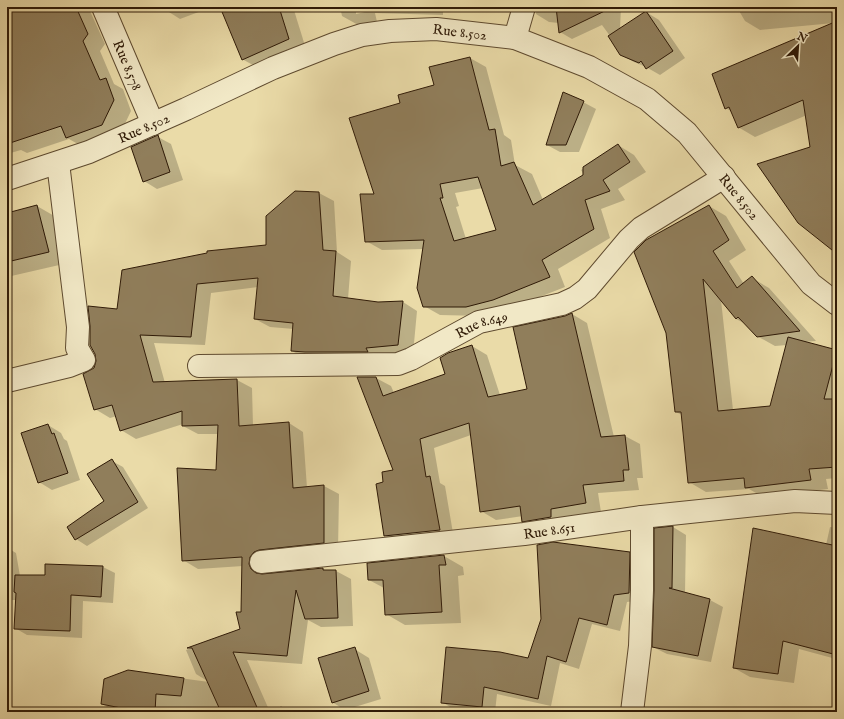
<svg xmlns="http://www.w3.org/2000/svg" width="844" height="719" font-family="'IM FELL English',serif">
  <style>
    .shadow { fill: #0003; fill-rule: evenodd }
    .building { fill: #907e5b; stroke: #2f1a07; fill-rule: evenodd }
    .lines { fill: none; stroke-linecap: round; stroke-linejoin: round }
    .minor-casing { stroke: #5e4a2f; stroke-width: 24 }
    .minor { stroke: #f1e8c6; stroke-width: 22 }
    .labels { text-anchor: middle; stroke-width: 3; stroke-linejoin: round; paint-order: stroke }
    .street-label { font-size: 14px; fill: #2f1a07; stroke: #f1e8c6 }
  </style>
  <rect width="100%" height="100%" fill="#eadba8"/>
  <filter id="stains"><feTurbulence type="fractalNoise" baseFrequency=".005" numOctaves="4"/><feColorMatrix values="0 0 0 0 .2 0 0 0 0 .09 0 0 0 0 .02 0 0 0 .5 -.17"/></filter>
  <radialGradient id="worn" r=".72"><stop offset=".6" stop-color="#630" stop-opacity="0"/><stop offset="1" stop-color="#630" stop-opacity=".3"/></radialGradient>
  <g class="shadow">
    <polygon points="7,7 83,7 90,11 105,44 100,51 114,84 123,89 131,111 120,134 85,148 69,139 27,153 21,150 7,154"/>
    <polygon points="161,7 212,7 180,19"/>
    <polygon points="221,7 293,7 306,49 260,69 242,59"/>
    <path d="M340,7H443V15L375,13L377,22L360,26L342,16ZM364,10L365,12L356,14V12Z"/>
    <polygon points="537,7 621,7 620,29 646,12 659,20 685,58 660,75 646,67 634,62 621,55 610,36 602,25 572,39 560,32 559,23 549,22 536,14"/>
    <polygon points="734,7 837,7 837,251 811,148 807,115 755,137 738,127 732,112 726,108 834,23 760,30 745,21 738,9"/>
    <path d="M470,58L486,67L504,135L511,140L515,165L532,174L543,200L584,175L581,170L618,145L634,155L646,172L618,189L625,200L601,209L610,238L558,269L565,287L509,309L482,316L440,315L424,306V249L382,250L366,241L376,195L401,103L435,86L430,68ZM483,188L498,231L466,239L456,207L459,206L455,193Z"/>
    <polygon points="583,102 596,109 579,152 560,152 547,145"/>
    <polygon points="158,137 171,144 183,180 157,189 144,181"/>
    <polygon points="319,193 334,201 337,252 351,261 348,299 378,303 403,302 417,311 413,354 307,359 292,351 294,329 270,327 255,319 258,287 211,293 205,345 154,343 165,383 237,380 252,388 253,426 289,423 303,432 307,488 324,486 339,494 338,551 263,573 264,575 323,569 327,571 336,571 351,579 353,626 321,627 308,620 302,664 247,660 270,712 116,712 102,704 128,671 209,682 196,674 186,650 241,629 243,566 198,569 183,560 217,472 218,434 198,434 183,426 183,424 136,439 121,430 117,416 110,418 95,409 95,368 118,310 267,246"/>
    <polygon points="37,206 56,217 68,263 7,277 7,214"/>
    <path d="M709,206L726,216L746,250L729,261L744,284L752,278L769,288L816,341L803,342L837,351V478L826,479L828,489L763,497L749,489L706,492L689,482L682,415L676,412ZM721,300L736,319L746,324L757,336L775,346L787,345L771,407L733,410Z"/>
    <polygon points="572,314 587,323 614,437 625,436 640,444 643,478 637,478 639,490 598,493 601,512 565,517 538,530 523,521 523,516 496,520 481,511 471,435 434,448 440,483 445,486 454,539 400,544 385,536 384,483 394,471 376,378 391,386 394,393 446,375 472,346 487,355 500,395 528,390 565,317"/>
    <polygon points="48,425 61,433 64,439 67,441 80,480 52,490 39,482"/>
    <polygon points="112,461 123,467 148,508 87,546 76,539 68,527 105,501"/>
    <polygon points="7,524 11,550 16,553 20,576 46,576 46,565 103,567 115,573 113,603 83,601 82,638 27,635 15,628 17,600 7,600"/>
    <polygon points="673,527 686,535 685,593 710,600 723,607 711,662 667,654 653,647 656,529"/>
    <polygon points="830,527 837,528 837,662 835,661 836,659 799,649 794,683 750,677 734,668 826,545"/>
    <polygon points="629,553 642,560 642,600 627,602 620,631 592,624 579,669 560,663 551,706 497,694 495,712 455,710 442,702 529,659"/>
    <polygon points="444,556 463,567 464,575 458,576 461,623 405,625 386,614 384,588 369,580"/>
    <polygon points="356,650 369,658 381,699 345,710 332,702"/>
    <polygon points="281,706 291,712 274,712"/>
    <polygon points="332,708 340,712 325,712"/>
  </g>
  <g class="building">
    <polygon points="7,7 76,7 88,34 83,41 100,80 106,78 114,100 102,125 66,138 61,126 7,144"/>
    <polygon points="220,7 279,7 289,39 242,60"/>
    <polygon points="556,7 613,7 559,33"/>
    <polygon points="646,11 673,51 646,69 641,61 639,63 620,55 608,36"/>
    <polygon points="837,21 837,59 833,60 837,88 837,254 798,223 757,164 810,147 803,100 738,128 729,107 725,109 712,74"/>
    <path d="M470,57L489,130L495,129L501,166L514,162L533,205L583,175V167L618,144L630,162L603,180L610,191L585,200L594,229L542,260L550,277L493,300L466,307H423L417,288L424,240L365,242L360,194H374L349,118L400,103L398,95L434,85L429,67ZM478,177L496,230L454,241L440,198H443L440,184Z"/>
    <polygon points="563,92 584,101 566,145 546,145"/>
    <polygon points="158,135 170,172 143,182 131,147"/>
    <polygon points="295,191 319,192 323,250 336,251 333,296 378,302 403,301 398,345 366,348 368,352 305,352 291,351 293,323 254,319 258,278 197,284 191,337 140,335 153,382 237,379 239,426 289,422 293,488 324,485 324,543 259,550 254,552 250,557 249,564 251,569 256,573 262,574 323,568 323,570 336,570 338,618 305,619 296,590 287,656 233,652 259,712 221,712 192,648 187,648 240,629 236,612 241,612 242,557 182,561 177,468 216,470 218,425 182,426 182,411 120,431 112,405 94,410 83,374 94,368 96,361 95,354 90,345 90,326 88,306 117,309 122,270 207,253 207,251 266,245 266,216"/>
    <polygon points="37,205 49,252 7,262 7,213"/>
    <polygon points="709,205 729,240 713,251 737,288 752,276 800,331 757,337 738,317 736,319 703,279 718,411 770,406 788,337 837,350 824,399 837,399 837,467 809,469 811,480 745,488 744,478 688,483 681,412 675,412 666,333 634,252 646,240"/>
    <polygon points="572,313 601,437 625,435 629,470 623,470 624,481 583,485 586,503 551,509 551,517 522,522 520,506 480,512 469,423 420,439 426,477 430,476 440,530 384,536 376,484 383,482 382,472 393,470 357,377 376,377 383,396 445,374 440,358 448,353 472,345 488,397 527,389 513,327 565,316"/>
    <polygon points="48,424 52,434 54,433 68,473 38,483 21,433"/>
    <polygon points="112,459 138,502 75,540 67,527 104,501 87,474"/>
    <polygon points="673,526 672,588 669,588 710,599 698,656 652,647 654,590 654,528"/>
    <polygon points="753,528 837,546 837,655 783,641 778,674 733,668"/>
    <polygon points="553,542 630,552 629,593 614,595 607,625 579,618 566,662 547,656 538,699 484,687 482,707 441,703 446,647 500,652 528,658 541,619 537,545"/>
    <polygon points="444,555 446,565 439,565 442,612 385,615 383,580 368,580 367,563"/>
    <polygon points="45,564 103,566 101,597 71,595 70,631 14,629 16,593 14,592 15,575 45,575"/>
    <polygon points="355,647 369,691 332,703 318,658"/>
    <polygon points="128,670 184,678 181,696 156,694 155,712 141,712 101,704 104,679"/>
  </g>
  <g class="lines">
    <g class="minor-casing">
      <g id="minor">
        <path id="s1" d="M103,7L153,124"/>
        <polyline points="515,38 524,7"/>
        <path id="s2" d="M7,179L89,152L186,109L273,68L334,44L362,35L390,31L436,29L515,38L589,67L647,99L687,133L811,284L837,304"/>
        <path id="s3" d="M199,366L398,364L411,359L479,322L562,304L575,298L587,289L629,239L641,228L724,177"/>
        <polyline points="7,381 69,366 84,360 77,348 78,327 58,163"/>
        <path id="s4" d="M261,562L524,534L642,517L795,501L837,503"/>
        <polyline points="632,712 640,646 642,590 642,517"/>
      </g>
    </g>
    <use href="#minor" class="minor"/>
  </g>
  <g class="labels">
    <g class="street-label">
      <text dy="5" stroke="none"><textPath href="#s2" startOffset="482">Rue 8.502</textPath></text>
      <text dy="5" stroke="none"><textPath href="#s1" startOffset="63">Rue 8.578</textPath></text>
      <text dy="5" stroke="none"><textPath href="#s2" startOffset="146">Rue 8.502</textPath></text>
      <text dy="5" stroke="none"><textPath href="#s2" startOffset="818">Rue 8.502</textPath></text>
      <text dy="5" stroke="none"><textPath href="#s3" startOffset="292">Rue 8.649</textPath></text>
      <text dy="5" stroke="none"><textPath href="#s4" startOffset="290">Rue 8.651</textPath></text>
    </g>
  </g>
  <rect width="844" height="719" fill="none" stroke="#eadba8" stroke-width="24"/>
  <rect x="8" y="8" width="828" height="703" fill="none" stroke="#2f1a07" stroke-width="2"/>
  <rect x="12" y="12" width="820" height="695" fill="none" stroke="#2f1a07"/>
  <g transform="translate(798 46) rotate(25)" stroke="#f1e8c6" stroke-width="3" paint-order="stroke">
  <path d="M0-3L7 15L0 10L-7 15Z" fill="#2f1a07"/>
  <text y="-6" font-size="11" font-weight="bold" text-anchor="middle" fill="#2f1a07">N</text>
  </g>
  <rect width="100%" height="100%" filter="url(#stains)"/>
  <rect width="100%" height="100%" fill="url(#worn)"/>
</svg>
